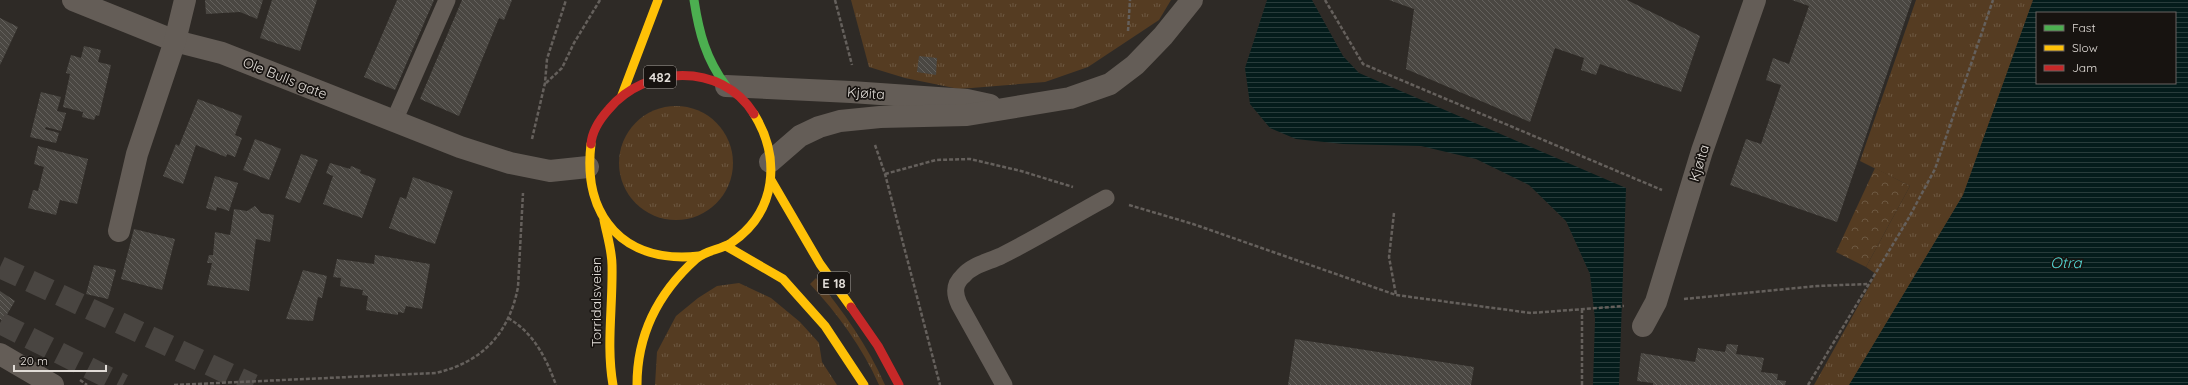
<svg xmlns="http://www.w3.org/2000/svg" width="2188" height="385" font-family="Quicksand,sans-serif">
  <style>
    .grass { fill: url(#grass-tufts) }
    .forest { fill: url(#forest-crowns) }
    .water { fill: url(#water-rules); fill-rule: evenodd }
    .building { fill: url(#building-back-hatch) }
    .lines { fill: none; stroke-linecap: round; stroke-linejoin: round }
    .highway-tunnel { stroke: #494541; stroke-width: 22; stroke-dasharray: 22 11; stroke-linecap: butt }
    .path { stroke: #65605c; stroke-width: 2.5; stroke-dasharray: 4 2; stroke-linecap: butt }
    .lane { stroke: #645d57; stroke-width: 17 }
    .street { stroke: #645d57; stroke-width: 22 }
    .fast { stroke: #4caf50; stroke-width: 9 }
    .slow { stroke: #ffc107; stroke-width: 9 }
    .jam { stroke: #c62828; stroke-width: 9 }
    .labels { text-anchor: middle; stroke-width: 3.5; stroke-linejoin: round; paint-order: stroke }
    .shield { fill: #171310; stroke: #a4a09b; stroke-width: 1 }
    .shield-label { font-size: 13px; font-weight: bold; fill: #e1dcd7 }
    .street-label { font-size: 14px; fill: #e1dcd7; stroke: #171310 }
    .water-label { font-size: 15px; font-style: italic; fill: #55dcd8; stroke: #171310 }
  </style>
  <defs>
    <pattern id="grass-tufts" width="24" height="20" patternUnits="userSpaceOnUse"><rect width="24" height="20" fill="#553c22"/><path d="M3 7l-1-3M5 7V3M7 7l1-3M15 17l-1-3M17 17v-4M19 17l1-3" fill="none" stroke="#6d5841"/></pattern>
    <pattern id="forest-crowns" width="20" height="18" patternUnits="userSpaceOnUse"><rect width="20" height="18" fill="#553c22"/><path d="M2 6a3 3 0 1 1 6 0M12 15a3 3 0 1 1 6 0" fill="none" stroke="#6d5841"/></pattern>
    <pattern id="water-rules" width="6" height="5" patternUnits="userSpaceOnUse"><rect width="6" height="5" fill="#041c1b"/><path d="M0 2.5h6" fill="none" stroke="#283c3b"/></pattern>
    <pattern id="building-back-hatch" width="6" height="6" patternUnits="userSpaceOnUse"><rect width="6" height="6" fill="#4a4742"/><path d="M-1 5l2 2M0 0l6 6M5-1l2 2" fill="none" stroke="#64615d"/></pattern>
  </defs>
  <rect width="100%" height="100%" fill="#2e2a26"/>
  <g class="grass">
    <polygon points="851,0 1171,0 1159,20 1088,67 1045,82 959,89 905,78 869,67"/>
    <polygon points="1916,0 2034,0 1969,193 1852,385 1814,385 1876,274 1866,267 1910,186 1860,161"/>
    <circle cx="676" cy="163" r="57"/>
    <path d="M816,278C843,311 868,346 885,385H879C863,348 837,313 810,284Z"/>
    <polygon points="739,283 771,298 800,322 819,343 822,362 837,385 655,385 657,352 676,316 698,298 717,286"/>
  </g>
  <polygon class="forest" points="1875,168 1910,186 1866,267 1836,252"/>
  <g class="water">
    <polygon points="1267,0 1312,0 1343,56 1359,73 1626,188 1619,385 1593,385 1595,319 1590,274 1566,221 1529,185 1476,159 1421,146 1343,144 1296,139 1270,128 1250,104 1245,68"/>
    <path d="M2033,0H2188V385H1849L1963,195ZM2037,13H2175V83H2037Z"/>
  </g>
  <g class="building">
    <polygon points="205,0 263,0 257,19 240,12 206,14"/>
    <polygon points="272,0 317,0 300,51 260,38"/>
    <polygon points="397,0 434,0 395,90 364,77"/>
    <polygon points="462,0 512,0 504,20 499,18 459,116 420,99"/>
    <polygon points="1389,0 1627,0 1700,36 1681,92 1600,64 1596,75 1581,70 1584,58 1555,48 1530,122 1406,69 1414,9"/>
    <polygon points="1792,0 1912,0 1837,222 1730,185 1746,139 1761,144 1781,85 1766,80 1773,58 1789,64 1809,6"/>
    <polygon points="0,18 18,27 0,65"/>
    <polygon points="84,46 101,50 98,62 111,65 99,116 96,115 94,120 82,117 83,112 63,107 70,74 66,73 71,55 81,58"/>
    <polygon points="919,56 937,58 936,75 917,72"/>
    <polygon points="41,92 61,97 57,111 66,113 61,131 46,127 45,129 59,133 56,143 30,137"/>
    <polygon points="198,99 242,116 235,135 242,138 235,157 227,154 226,157 196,145 183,184 163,176 176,144 179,146"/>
    <polygon points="255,139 281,149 269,180 243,170"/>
    <polygon points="38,146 88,159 77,204 60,200 56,215 28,208 33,190 38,191 44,167 34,164"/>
    <polygon points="301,154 318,160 300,203 285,198"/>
    <polygon points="330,163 350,169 351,166 361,170 360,173 376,179 362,218 323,204 333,176 326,173"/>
    <polygon points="215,176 238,183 229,211 217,207 216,211 206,208"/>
    <polygon points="413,177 453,191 435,244 389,228 400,197 406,199"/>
    <polygon points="255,206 261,213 274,215 270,242 256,239 249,291 207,285 212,263 207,263 209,255 213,255 215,232 230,235 234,209 247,211"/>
    <polygon points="134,229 175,239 162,290 121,279"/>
    <polygon points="375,255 430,264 422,309 406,306 404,313 398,312 398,315 366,310 368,296 362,295 363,290 340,286 341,278 333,277 337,259 374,264"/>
    <polygon points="94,265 116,270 108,299 86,294"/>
    <polygon points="303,270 327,276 322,298 318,297 313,321 286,319"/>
    <polygon points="0,291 15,301 3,321 0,319"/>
    <polygon points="1295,339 1474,367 1471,385 1288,385"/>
    <polygon points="1727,344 1738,345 1736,354 1764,358 1761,372 1778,374 1777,380 1786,381 1785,385 1653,385 1653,383 1637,381 1641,353 1695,362 1698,348 1725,352"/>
  </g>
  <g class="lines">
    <g class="highway-tunnel">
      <polyline points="0,267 253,385"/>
      <polyline points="0,323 123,385"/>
    </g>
    <g class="path">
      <polyline points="835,0 852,65"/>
      <polyline points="1325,0 1363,64 1662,190"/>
      <polyline points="1128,31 1130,0"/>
      <polyline points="546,83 562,68 574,43 600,0"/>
      <polyline points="532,139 545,83 547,59 566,0"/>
      <polyline points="875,145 885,174 940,385"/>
      <polyline points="885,174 936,160 970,159 1021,171 1073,187"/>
      <polyline points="1129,205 1193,224 1396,295 1531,313 1624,306"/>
      <polyline points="1394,213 1389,257 1396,295"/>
      <polyline points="1684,299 1817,286 1867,284"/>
      <path d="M508,318C534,333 546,358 556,385"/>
      <polyline points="80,380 87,385"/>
      <path d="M174,385L436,373C482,362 509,334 518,287L523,193"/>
      <polyline points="1582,385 1582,310"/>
      <polyline points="1808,385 1907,221 1935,169 1993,0"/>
    </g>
    <g class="lane">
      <polyline points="394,121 447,0"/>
      <path d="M1004,385L959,304C954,293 954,284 963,276C972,265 988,262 1001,256C1037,238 1071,217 1106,198"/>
    </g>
    <g class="street">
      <polyline points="73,0 175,41 222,53 460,147 510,163 550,171 588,167"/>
      <polyline points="726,86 851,92 967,100 990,105"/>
      <polyline points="770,162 800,136 819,127 840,121 880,117 967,115 1070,98 1110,84 1135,65 1163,36 1192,0"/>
      <polyline points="119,231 137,154 175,41 185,0"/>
      <polyline points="1643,326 1656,302 1702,151 1755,0"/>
      <polyline points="0,354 53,385"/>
    </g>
    <path class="fast" d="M694,0C699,33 706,59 726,86"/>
    <g class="slow">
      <polyline points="622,95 658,0"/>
      <path d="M591,144C582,218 625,264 699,256"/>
      <polyline points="771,180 820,264 851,307"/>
      <path d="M604,220C607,235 612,251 612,265C613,306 606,345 613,385"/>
      <polyline points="726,246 783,279 825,326 864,385"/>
      <path d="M637,385C637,335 658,293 696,259C706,250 720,250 731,243C777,212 781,158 754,114"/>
    </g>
    <g class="jam">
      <path d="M591,144C592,131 600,119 609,109C645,66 721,61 754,114"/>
      <polyline points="851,307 878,346 899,385"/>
    </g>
  </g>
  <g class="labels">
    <g class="shield">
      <rect x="644" y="66" width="32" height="22" rx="3"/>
      <rect x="818" y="272" width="32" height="22" rx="3"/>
    </g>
    <g class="shield-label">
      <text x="660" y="82">482</text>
      <text x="834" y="288">E 18</text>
    </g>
    <g class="street-label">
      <text transform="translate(285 78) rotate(22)" y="5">Ole Bulls gate</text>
      <text transform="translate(866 93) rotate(4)" y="5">Kjøita</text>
      <text transform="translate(1699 163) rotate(-73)" y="5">Kjøita</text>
      <text transform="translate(596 302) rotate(-90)" y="5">Torridalsveien</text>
    </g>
    <g class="water-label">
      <text x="2066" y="268">Otra</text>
    </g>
  </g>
  <rect x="2036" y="12" width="140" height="72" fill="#171310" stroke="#686360"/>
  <rect x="2044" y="25" width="20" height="6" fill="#4caf50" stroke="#686360"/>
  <text x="2072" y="32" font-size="12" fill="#e1dcd7">Fast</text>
  <rect x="2044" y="45" width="20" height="6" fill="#ffc107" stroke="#686360"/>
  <text x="2072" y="52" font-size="12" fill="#e1dcd7">Slow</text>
  <rect x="2044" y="65" width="20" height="6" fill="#c62828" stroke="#686360"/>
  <text x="2072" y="72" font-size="12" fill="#e1dcd7">Jam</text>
  <path d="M14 365v6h92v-6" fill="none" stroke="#e1dcd7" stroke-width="2"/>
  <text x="20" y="365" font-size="12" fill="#e1dcd7" stroke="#171310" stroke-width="3" paint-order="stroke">20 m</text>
</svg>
